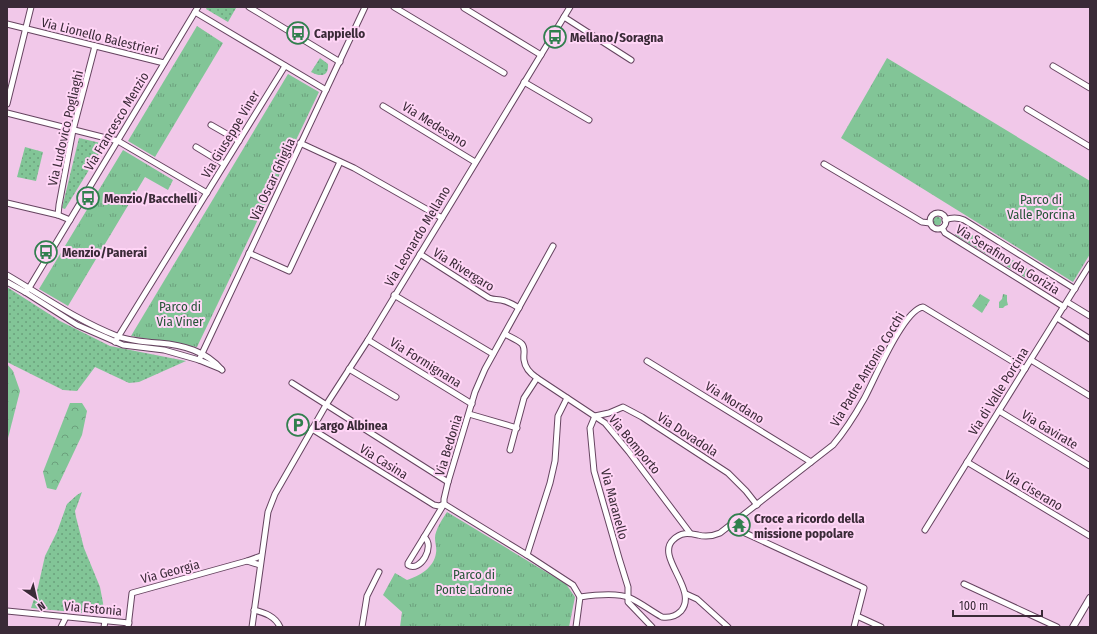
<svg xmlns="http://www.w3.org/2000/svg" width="1097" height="634" font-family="'Fira Sans Condensed',sans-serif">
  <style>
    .grass { fill: url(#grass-dots) }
    .forest { fill: url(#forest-crowns) }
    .park { fill: url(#park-tufts) }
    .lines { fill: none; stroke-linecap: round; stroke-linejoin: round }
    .minor-casing { stroke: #664460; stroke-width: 7 }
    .tertiary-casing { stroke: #664460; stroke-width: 8 }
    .minor { stroke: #fff; stroke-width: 5 }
    .tertiary { stroke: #fff; stroke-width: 6 }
    .labels { text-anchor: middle; stroke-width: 4; stroke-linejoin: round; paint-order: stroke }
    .poi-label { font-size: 13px; font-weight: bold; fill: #3a2a37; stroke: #ffd5f6; text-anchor: start }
    .street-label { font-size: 13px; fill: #3a2a37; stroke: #ffd5f6 }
    .park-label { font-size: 13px; fill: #255637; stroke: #ffd5f6 }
  </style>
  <defs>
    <pattern id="grass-dots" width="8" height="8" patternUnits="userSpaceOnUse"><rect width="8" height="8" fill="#82c597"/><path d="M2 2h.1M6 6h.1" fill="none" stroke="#6ba07c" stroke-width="1.8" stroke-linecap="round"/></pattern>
    <pattern id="forest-crowns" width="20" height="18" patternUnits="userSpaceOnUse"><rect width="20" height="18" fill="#82c597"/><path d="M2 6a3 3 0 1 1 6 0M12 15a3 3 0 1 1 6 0" fill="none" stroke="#6ba07c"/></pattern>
    <pattern id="park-tufts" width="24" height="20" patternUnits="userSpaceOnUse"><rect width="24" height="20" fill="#82c597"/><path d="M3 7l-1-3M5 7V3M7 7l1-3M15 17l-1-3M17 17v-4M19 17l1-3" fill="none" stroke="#6ba07c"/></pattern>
  </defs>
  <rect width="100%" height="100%" fill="#f1c8e9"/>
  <g class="grass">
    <polygon points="207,7 235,7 236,8 228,22 206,9"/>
    <path d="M320,58L328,64C329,77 320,77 311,72Z"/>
    <polygon points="79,138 105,144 65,209 62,208"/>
    <polygon points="25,147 43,152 36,181 17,177"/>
    <circle cx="937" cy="221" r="4.5"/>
    <polygon points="7,287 60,321 110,346 186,361 139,382 129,383 95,367 77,391 63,390 7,362"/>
    <polygon points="82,492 77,506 75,511 76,517 84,548 100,587 103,603 104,615 31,608 38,587 45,556 57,532 67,504 77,495"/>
  </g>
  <g class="forest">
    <polygon points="7,364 13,371 20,391 7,442"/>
    <polygon points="70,403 82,403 87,411 82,435 56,490 47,488 43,472"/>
  </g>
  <g class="park">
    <polygon points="197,26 223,43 155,157 128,141"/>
    <polygon points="887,58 1090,181 1090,254 1073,282 841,138"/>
    <polygon points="288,74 319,92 197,347 131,336"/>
    <polygon points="123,150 173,180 168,190 145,177 68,306 39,289"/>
    <polygon points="959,227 1058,288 1054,295 955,235"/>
    <polygon points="980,294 990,300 982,313 972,306"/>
    <polygon points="1003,294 1007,295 1007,301 1008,305 1005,306 1003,308 999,308 999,302 1002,299"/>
    <path d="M447,512L566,584L575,597L569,627H400L402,612L383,595L395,573L407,580C419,576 434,568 436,553C437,548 435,543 435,538C435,530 443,518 447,512Z"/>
  </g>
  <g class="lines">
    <g class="minor-casing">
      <g id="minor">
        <polyline points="249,7 340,62"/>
        <polyline points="394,7 504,73"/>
        <polyline points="464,8 541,55"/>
        <polyline points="195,12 326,90"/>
        <polyline points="564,17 631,60"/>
        <polyline points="7,24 164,63"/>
        <polyline points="1053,66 1090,88"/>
        <polyline points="524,82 589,120"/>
        <polyline points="7,104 31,7"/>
        <polyline points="383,106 475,162"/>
        <polyline points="1027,109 1090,147"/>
        <polyline points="7,113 118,141 207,193"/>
        <polyline points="211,125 239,141"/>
        <polyline points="300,143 354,168 442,218"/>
        <polyline points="196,147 224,164"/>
        <polyline points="824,164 912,216 922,222 930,223"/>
        <polyline points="7,203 58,215 70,220"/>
        <circle cx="938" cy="221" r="8"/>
        <polyline points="58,215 59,205 73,130 95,46"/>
        <path d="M945,220C952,217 957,217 964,220L1075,289"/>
        <polyline points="942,228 945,233 1064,307"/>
        <polyline points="553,246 485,369 475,392 448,482 444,499 444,504 527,555 573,585 580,597"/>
        <polyline points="249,253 289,271 340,162"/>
        <path d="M420,254L489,298C495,300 495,299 501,300C508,301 514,305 519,308"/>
        <path d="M7,275C43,296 78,321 117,336C130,341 145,342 159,343C183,345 206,351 222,370"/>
        <polyline points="7,282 25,292 77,325 123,345 164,350 199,360 221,369"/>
        <polyline points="25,292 29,288 198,7"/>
        <polyline points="394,295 493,354"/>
        <polyline points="1067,302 1090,316"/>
        <polyline points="1057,318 1090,339"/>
        <path d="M505,334C510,337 518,340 522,344C526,349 523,354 524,360C525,368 531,374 537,378L605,423L629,452L690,533"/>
        <polyline points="368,340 472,404"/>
        <polyline points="115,342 285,66"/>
        <polyline points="199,360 365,7"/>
        <polyline points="1031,360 1090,396"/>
        <polyline points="647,361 811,462"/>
        <polyline points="349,369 396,397"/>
        <polyline points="292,383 448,482"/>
        <polyline points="999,411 1090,466"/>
        <polyline points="469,414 517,428"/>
        <polyline points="312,429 434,505 439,506 444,504"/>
        <polyline points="510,450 524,398 537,378"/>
        <polyline points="967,462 1090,536"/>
        <polyline points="730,526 864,588 854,627"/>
        <polyline points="925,530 1090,264"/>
        <path d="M424,537C436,546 420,573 408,565V563Z"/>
        <polyline points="424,537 444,504"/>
        <polyline points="527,555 550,483 555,461 558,416 567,398"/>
        <polyline points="260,565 247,561 261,556"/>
        <polyline points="964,584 1057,627"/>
        <polyline points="686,594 697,599 728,627"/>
        <path d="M254,610C265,613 275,616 280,627"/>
        <polyline points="7,611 129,623"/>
        <polyline points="857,616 881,627"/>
        <polyline points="61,627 66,617"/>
        <polyline points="104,627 105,621"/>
        <polyline points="128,627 132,593 247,561"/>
        <polyline points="252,627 268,512 275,494 326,405 368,340 570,7"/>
        <polyline points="362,627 367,596 379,572"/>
        <path d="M576,627L580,597C594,595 617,592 630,598C641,603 651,611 662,617C669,618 676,616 681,611C699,590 655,557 673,540C681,532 688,533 698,535C705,537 713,536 720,533L833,445C845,431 855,415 864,399C874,381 903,310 923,307L1025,369"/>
        <polyline points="652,627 628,602 628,587 619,558 594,471 590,428 595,416 609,413 623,407 642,417 728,473 746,491 757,505"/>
      </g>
    </g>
    <g class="tertiary-casing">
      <polyline id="tertiary" points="1073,627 1090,598"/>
    </g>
    <use href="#minor" class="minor"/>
    <use href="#tertiary" class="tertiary"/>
  </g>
  <defs>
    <g id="bus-ring" transform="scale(1.15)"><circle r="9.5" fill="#ffd5f6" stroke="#317f4e" stroke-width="1.5"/><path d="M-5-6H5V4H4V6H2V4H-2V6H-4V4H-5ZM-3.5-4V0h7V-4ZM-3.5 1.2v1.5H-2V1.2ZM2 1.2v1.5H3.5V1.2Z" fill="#317f4e"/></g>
    <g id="parking-ring" transform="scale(1.15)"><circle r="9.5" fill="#ffd5f6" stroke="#317f4e" stroke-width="1.5"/><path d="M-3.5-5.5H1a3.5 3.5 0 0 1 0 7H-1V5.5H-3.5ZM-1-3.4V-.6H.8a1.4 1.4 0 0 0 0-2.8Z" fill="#317f4e"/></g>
    <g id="temple-ring" transform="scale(1.15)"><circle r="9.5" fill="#ffd5f6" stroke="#317f4e" stroke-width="1.5"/><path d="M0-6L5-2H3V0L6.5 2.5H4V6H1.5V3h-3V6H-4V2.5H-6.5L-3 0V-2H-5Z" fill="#317f4e"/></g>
  </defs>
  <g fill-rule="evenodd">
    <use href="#bus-ring" x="298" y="33"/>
    <use href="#bus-ring" x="555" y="37"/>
    <use href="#bus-ring" x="88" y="198"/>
    <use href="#bus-ring" x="46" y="252"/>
    <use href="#parking-ring" x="298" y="425"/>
    <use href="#temple-ring" x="739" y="525"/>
  </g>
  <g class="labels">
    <g class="poi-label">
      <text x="314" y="38">Cappiello</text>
      <text x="570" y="42">Mellano/Soragna</text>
      <text x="104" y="203">Menzio/Bacchelli</text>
      <text x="62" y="257">Menzio/Panerai</text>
      <text x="314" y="430">Largo Albinea</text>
      <text x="754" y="523">Croce a ricordo della<tspan x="754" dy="15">missione popolare</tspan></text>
    </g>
    <g class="street-label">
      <text transform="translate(100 36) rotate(14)" y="5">Via Lionello Balestrieri</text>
      <text transform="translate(116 121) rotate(-59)" y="5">Via Francesco Menzio</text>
      <text transform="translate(435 124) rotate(32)" y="5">Via Medesano</text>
      <text transform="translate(65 128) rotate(-77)" y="5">Via Ludovico Pogliaghi</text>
      <text transform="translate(230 134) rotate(-59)" y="5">Via Giuseppe Viner</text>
      <text transform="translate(272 179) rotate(-65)" y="5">Via Oscar Ghiglia</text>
      <text transform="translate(417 236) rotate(-59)" y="5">Via Leonardo Mellano</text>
      <text transform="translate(1008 259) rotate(32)" y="5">Via Serafino da Gorizia</text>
      <text transform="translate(464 269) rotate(32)" y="5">Via Rivergaro</text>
      <text transform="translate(426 362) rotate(32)" y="5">Via Formignana</text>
      <text transform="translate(867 369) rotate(-59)" y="5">Via Padre Antonio Cocchi</text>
      <text transform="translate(998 391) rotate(-58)" y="5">Via di Valle Porcina</text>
      <text transform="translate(735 402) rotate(32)" y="5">Via Mordano</text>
      <text transform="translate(1050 429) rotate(31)" y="5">Via Gavirate</text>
      <text transform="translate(688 434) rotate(33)" y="5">Via Dovadola</text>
      <text transform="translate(635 444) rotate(50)" y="5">Via Bomporto</text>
      <text transform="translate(448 445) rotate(-73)" y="5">Via Bedonia</text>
      <text transform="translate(384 461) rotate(32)" y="5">Via Casina</text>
      <text transform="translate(1034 490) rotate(31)" y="5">Via Ciserano</text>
      <text transform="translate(615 504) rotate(75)" y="5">Via Maranello</text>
      <text transform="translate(170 571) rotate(-15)" y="5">Via Georgia</text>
      <text transform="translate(93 608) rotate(5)" y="5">Via Estonia</text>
    </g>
    <g class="park-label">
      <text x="1041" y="204">Parco di<tspan x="1041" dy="15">Valle Porcina</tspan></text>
      <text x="180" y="311">Parco di<tspan x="180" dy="15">Via Viner</tspan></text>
      <text x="474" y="579">Parco di<tspan x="474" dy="15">Ponte Ladrone</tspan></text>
    </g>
  </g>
  <rect width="1097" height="634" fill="none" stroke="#3a2a37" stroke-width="16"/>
  <g transform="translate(36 598) rotate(146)" stroke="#ffd5f6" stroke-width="3" paint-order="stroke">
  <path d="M0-3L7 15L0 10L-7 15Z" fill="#3a2a37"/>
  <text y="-6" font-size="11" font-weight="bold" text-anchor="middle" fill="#3a2a37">N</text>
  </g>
  <path d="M953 610v6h89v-6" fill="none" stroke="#3a2a37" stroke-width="2"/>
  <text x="959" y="610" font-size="12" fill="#3a2a37" stroke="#ffd5f6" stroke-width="3" paint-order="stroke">100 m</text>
</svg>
